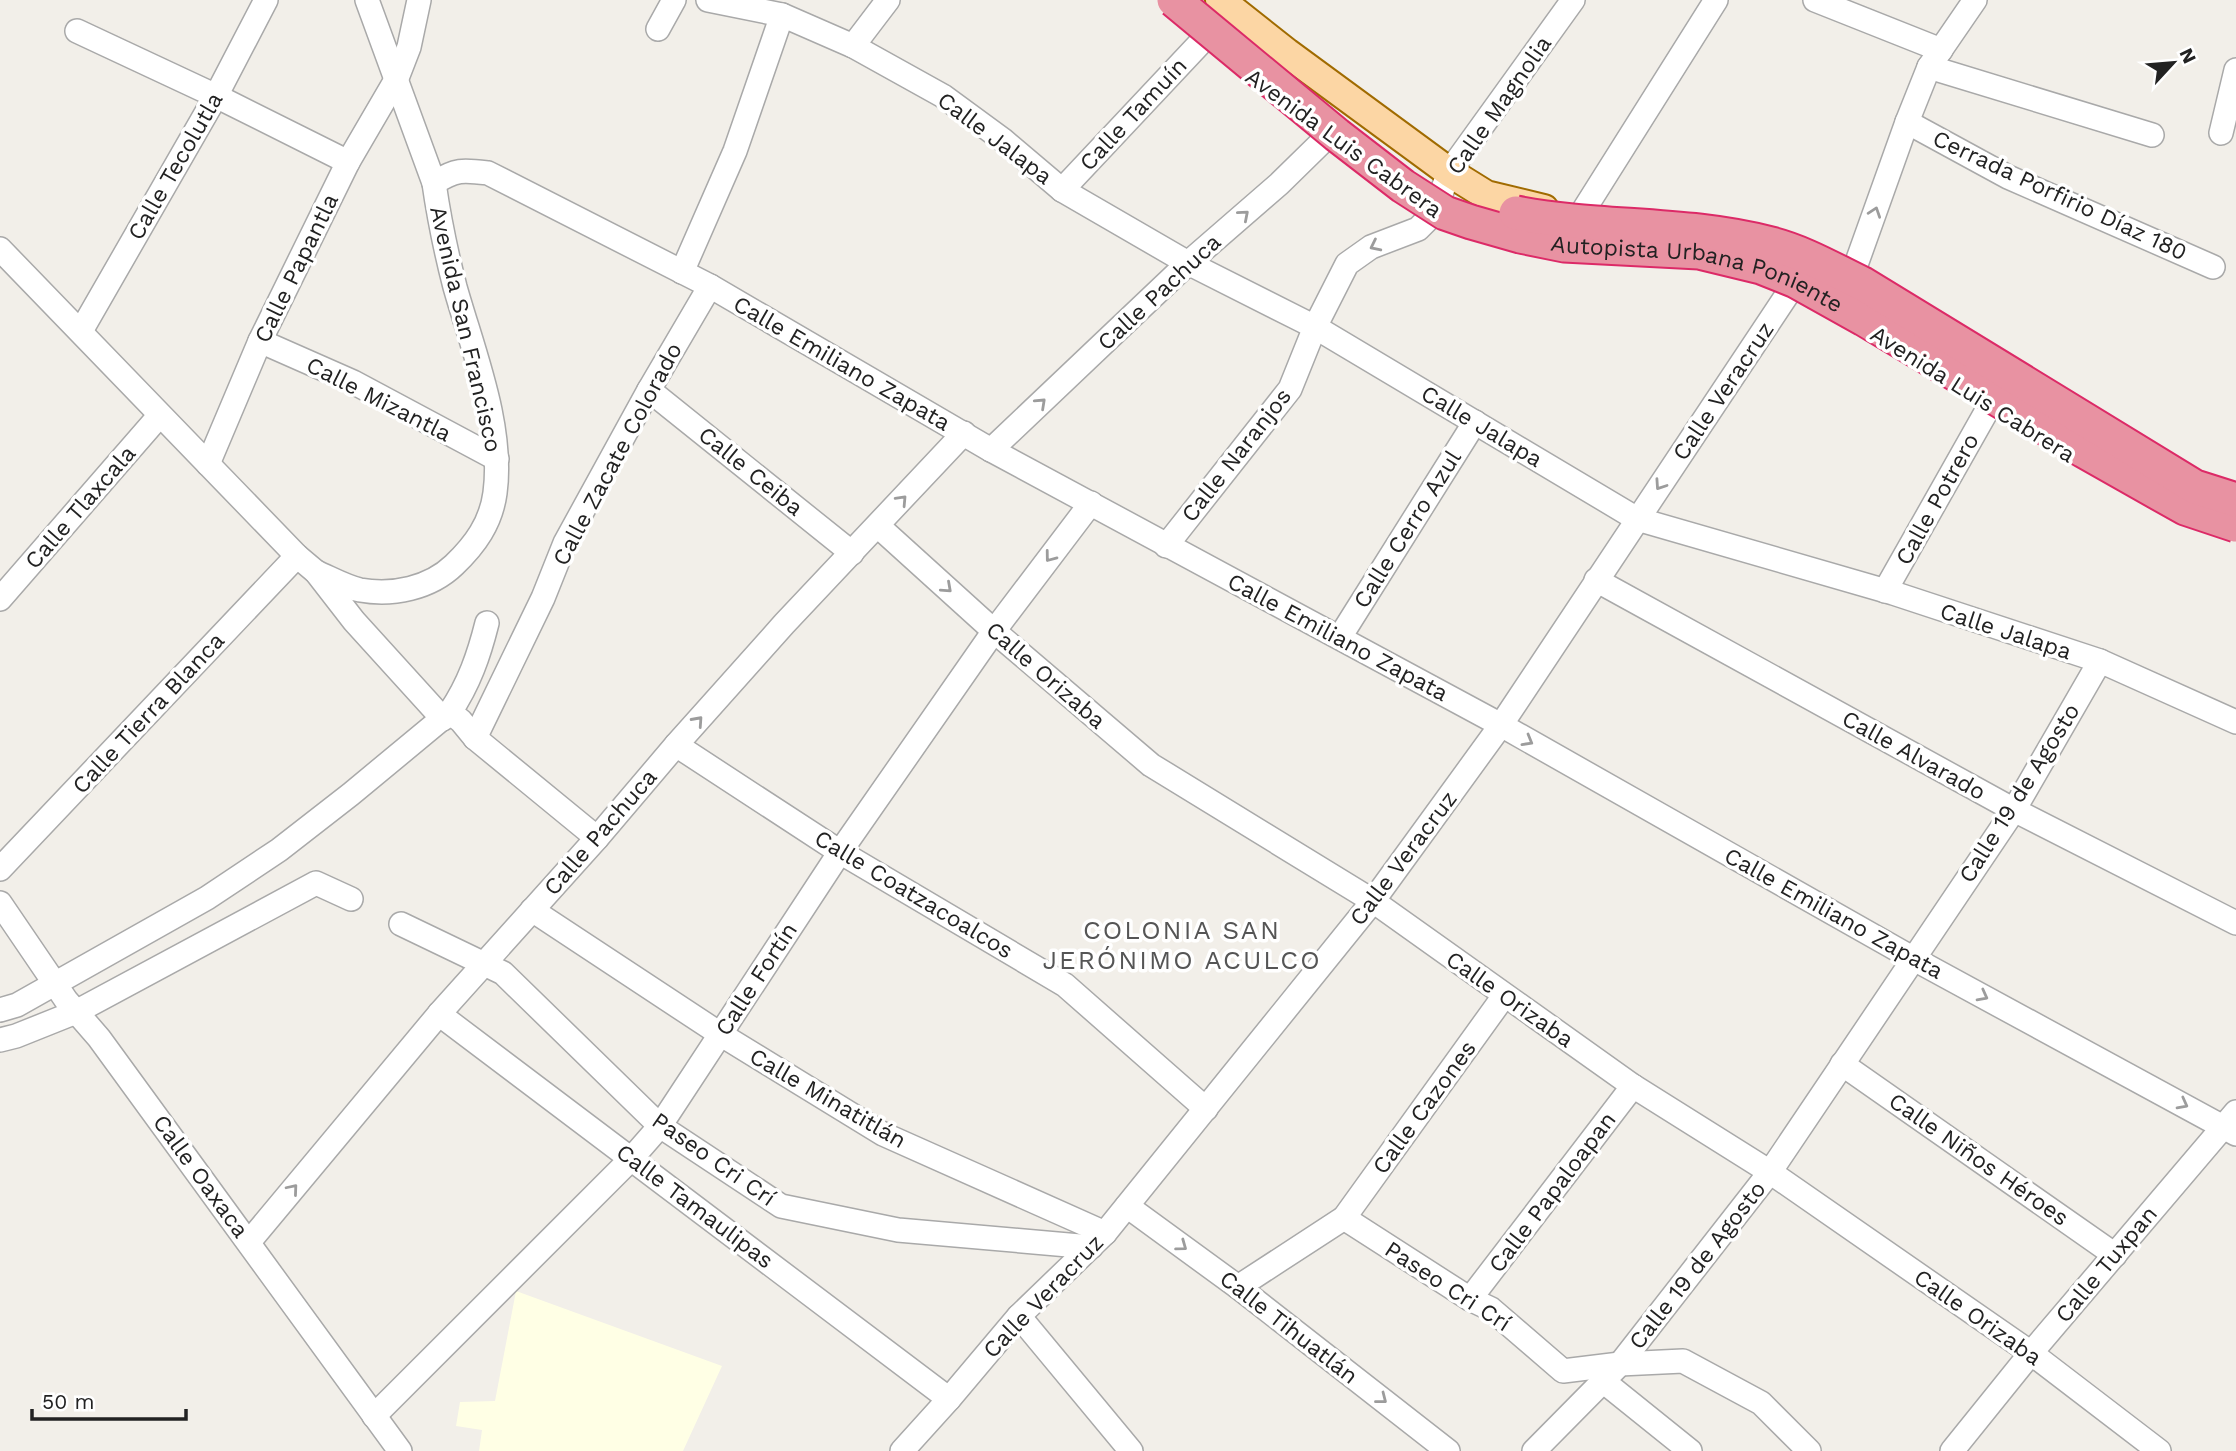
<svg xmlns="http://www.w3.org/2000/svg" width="2236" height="1451" font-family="'Work Sans',sans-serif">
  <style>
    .education { fill: #ffffe5 }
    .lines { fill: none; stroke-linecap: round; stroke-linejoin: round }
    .minor-casing { stroke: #a9a9a9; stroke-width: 26 }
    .major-casing { stroke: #a06b00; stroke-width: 32 }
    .minor { stroke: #fff; stroke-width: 23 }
    .major { stroke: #fcd6a4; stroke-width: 28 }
    .highway-bridge-casing { stroke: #dc2a67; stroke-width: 37; stroke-linecap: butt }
    .highway-bridge { stroke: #e892a2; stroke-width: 33 }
    .oneway { stroke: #9c9c9c }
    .labels { text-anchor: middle; stroke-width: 7; stroke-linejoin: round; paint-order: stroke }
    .street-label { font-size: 23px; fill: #222; stroke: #fff }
    .quarter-label { font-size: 26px; letter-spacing: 2px; fill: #555; stroke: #fff }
  </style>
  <rect width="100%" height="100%" fill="#f2efe9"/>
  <polygon class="education" points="516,1291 722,1366 683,1451 479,1451 482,1430 456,1426 460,1402 495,1401"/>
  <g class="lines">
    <g class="minor-casing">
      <g id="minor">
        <polyline points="708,0 782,15 853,46 943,96 1003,140 1062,190 1188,263 1315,327 1637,519 1893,593 2100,661 2236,722"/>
        <polyline points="1815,0 1941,50"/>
        <polyline points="658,29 674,0"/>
        <polyline points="77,31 216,96 348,162"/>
        <polyline points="853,46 888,0"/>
        <polyline points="1929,67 2152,135"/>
        <polyline points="1907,122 2008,177 2213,267"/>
        <polyline points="2221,133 2236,70"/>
        <path d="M434,183C456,169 463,170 488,173L710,286L991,450L1501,725L1914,959L2236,1134"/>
        <polyline points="1062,190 1204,39"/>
        <polyline points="1580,216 1716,0"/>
        <polyline points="0,249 297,556 316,572 354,621 443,719"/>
        <polyline points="682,272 735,151 782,15"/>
        <polyline points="1852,276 1907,122 1929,67 1975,0"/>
        <polyline points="81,331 216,96 266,0"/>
        <polyline points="260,341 353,382 497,459"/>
        <polyline points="649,390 852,553"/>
        <polyline points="991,450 1188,263 1279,184 1328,136"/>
        <polyline points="208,464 260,341 348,162 397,78 409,47 419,0"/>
        <polyline points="878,526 994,631 1151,765 1373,901 1633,1086 1770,1172 2031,1353 2159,1451"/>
        <polyline points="1166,546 1290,389 1315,327 1347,264 1371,247 1418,229 1434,213 1449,172 1573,0"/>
        <path d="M316,572C330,578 346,587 360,590C393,596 430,588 454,565C475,545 491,523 495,493C504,426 473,351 455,287C446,252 439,218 434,183L367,0"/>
        <polyline points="1596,580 2014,810 2236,923"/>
        <polyline points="1885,591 1989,407"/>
        <polyline points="0,599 160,415"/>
        <polyline points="1340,637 1475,422"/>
        <polyline points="450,712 461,721 475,738 597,838"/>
        <polyline points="475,738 543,598 565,543 649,390 710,286"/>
        <polyline points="676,745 840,852 1065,985 1206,1109"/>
        <polyline points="0,869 297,556"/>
        <polyline points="0,903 66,1000 99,1038 400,1451"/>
        <polyline points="532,910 720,1034 883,1134 1105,1233"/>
        <polyline points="401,924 503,973 660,1126 781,1206 898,1230 1091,1247"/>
        <path d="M0,1010L17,1005L207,898L279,850L351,794L450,712C469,684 479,655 487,623"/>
        <polyline points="439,1014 949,1399"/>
        <polyline points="0,1040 16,1036 76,1012 316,883 351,899"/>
        <polyline points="1842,1064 2115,1255"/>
        <polyline points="1127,1206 1238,1287 1448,1451"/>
        <polyline points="1344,1218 1470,1299 1491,1309 1563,1371 1620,1364 1683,1361 1761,1403 1809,1451"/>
        <polyline points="249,1242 439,1014 597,838 676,745 784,624 964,433"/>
        <polyline points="1238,1287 1344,1218 1504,996"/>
        <polyline points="1470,1299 1633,1086"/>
        <polyline points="1019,1316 1131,1451"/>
        <polyline points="1603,1381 1690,1451"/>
        <polyline points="374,1416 632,1158 660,1126 840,852 994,631 1091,503"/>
        <polyline points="902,1451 949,1399 1019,1316 1105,1233 1373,901 1501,725 1793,286"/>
        <polyline points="1534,1451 1620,1364 1770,1172 2014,810 2100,661"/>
        <polyline points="1952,1451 2031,1353 2236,1112"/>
      </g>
    </g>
    <g class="major-casing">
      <polyline id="major" points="1220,0 1287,53 1449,172 1486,195 1544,209"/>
    </g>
    <use href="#minor" class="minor"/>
    <use href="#major" class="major"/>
    <g class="highway-bridge-casing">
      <g id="highway-bridge">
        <path id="s1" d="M1174,0L1337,135L1403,186L1445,213L1471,222L1520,236L1564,245L1699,252L1761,267L1796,281L1864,319L2084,451L2185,508L2236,525"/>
        <path d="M1516,213C1600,229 1688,222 1771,244C1803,252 1834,270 1863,284L2195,487L2236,500"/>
      </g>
    </g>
    <use href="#highway-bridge" class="highway-bridge"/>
  </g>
  <defs><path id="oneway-chevron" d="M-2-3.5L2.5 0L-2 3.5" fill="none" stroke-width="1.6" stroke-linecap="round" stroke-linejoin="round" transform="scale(1.75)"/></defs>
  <g class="oneway">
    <use href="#oneway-chevron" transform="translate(1875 212) rotate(-71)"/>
    <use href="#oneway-chevron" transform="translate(1244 215) rotate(-41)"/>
    <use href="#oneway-chevron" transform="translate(1375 246) rotate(154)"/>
    <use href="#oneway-chevron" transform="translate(1041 403) rotate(-43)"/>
    <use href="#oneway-chevron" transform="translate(1660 485) rotate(124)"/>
    <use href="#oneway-chevron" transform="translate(902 500) rotate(-47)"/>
    <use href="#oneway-chevron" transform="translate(1050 557) rotate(127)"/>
    <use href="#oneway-chevron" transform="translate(947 588) rotate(42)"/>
    <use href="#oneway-chevron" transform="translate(698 721) rotate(-48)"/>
    <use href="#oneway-chevron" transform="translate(1528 741) rotate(30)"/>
    <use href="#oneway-chevron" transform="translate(1983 996) rotate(28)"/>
    <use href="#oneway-chevron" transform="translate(2183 1104) rotate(28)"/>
    <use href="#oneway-chevron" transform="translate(293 1189) rotate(-50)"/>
    <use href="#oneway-chevron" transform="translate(1182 1246) rotate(36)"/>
    <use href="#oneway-chevron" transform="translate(1382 1399) rotate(38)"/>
  </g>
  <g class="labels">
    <g class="street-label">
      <text transform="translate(1499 105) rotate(-55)" y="8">Calle Magnolia</text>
      <text transform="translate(1133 114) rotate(-47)" y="8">Calle Tamuín</text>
      <text transform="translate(995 138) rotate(37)" y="8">Calle Jalapa</text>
      <text transform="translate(1344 143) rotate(36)" y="8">Avenida Luis Cabrera</text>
      <text transform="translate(175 166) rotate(-60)" y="8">Calle Tecolutla</text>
      <text transform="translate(2060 195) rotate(25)" y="8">Cerrada Porfirio Díaz 180</text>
      <text transform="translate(296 268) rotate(-64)" y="8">Calle Papantla</text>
      <text dy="8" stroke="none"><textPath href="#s1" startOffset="606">Autopista Urbana Poniente</textPath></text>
      <text transform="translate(1159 292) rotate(-43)" y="8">Calle Pachuca</text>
      <text transform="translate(466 329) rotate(77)" y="8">Avenida San Francisco</text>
      <text transform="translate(842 363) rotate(30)" y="8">Calle Emiliano Zapata</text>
      <text transform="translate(1723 391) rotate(-56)" y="8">Calle Veracruz</text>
      <text transform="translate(1973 394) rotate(32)" y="8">Avenida Luis Cabrera</text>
      <text transform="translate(379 399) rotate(27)" y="8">Calle Mizantla</text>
      <text transform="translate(1482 426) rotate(31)" y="8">Calle Jalapa</text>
      <text transform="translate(617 454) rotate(-62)" y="8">Calle Zacate Colorado</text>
      <text transform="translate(1236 455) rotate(-52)" y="8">Calle Naranjos</text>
      <text transform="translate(751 471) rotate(39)" y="8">Calle Ceiba</text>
      <text transform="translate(1937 499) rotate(-61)" y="8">Calle Potrero</text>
      <text transform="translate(80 507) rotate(-49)" y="8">Calle Tlaxcala</text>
      <text transform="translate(1407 529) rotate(-58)" y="8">Calle Cerro Azul</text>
      <text transform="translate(2006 631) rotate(18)" y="8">Calle Jalapa</text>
      <text transform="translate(1338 637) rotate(28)" y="8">Calle Emiliano Zapata</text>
      <text transform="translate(1046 675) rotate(41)" y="8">Calle Orizaba</text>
      <text transform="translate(148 713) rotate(-47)" y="8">Calle Tierra Blanca</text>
      <text transform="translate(1914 755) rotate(29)" y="8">Calle Alvarado</text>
      <text transform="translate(2019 793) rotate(-58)" y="8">Calle 19 de Agosto</text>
      <text transform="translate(600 832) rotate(-49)" y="8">Calle Pachuca</text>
      <text transform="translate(1403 858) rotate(-53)" y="8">Calle Veracruz</text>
      <text transform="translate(914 894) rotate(31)" y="8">Calle Coatzacoalcos</text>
      <text transform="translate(1834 913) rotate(29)" y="8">Calle Emiliano Zapata</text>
      <text transform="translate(756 979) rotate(-57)" y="8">Calle Fortín</text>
      <text transform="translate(1510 999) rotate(35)" y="8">Calle Orizaba</text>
      <text transform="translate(828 1098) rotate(30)" y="8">Calle Minatitlán</text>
      <text transform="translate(1424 1107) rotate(-54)" y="8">Calle Cazones</text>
      <text transform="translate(714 1159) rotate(35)" y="8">Paseo Cri Crí</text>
      <text transform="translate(1979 1159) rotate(35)" y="8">Calle Niños Héroes</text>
      <text transform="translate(201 1176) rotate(54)" y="8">Calle Oaxaca</text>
      <text transform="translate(1552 1192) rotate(-53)" y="8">Calle Papaloapan</text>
      <text transform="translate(695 1206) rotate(37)" y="8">Calle Tamaulipas</text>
      <text transform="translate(2106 1264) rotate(-50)" y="8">Calle Tuxpan</text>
      <text transform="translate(1697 1265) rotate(-52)" y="8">Calle 19 de Agosto</text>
      <text transform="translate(1448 1286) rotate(33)" y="8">Paseo Cri Crí</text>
      <text transform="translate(1043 1296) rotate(-46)" y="8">Calle Veracruz</text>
      <text transform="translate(1978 1317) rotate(35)" y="8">Calle Orizaba</text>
      <text transform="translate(1289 1327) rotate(38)" y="8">Calle Tihuatlán</text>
    </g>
    <g class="quarter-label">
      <text x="1182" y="939">COLONIA SAN<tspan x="1182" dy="30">JERÓNIMO ACULCO</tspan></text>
    </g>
  </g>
  <g transform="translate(2173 63) rotate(64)" stroke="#ffffff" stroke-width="5" paint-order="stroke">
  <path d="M0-5L12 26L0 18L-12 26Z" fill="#222222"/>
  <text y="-10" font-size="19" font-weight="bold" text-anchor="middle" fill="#222222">N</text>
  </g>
  <path d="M32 1409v10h154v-10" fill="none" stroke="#222222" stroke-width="3.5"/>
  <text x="42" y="1409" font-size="21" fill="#222222" stroke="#ffffff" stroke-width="5" paint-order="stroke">50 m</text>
</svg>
